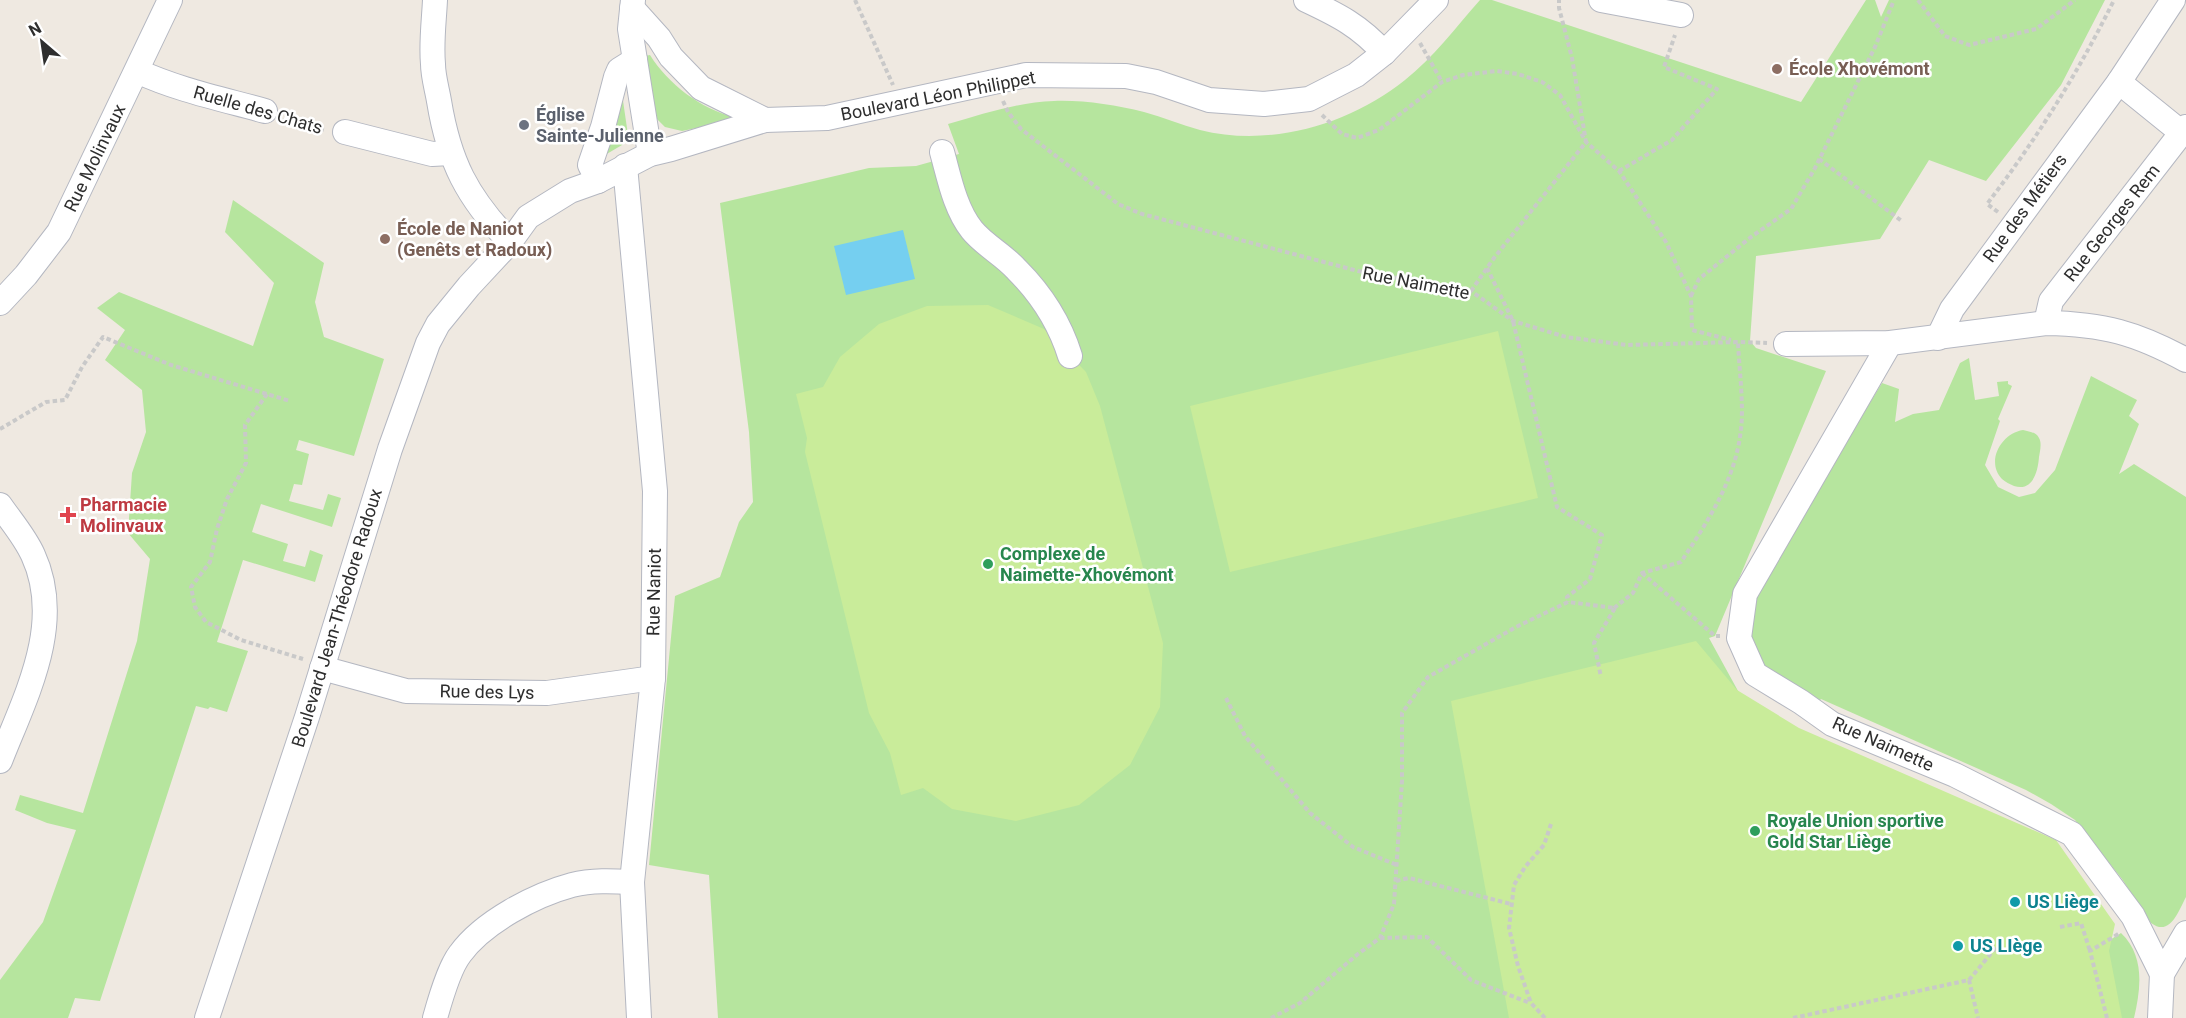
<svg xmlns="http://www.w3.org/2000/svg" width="2186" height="1018" font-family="Roboto,sans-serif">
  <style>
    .green { fill: #b6e59e }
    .pitch { fill: #c9ec9a }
    .water { fill: #75cff0 }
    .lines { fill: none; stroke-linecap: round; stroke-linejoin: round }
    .minor-casing { stroke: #b4b7c1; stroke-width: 26 }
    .path { stroke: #c9c9c9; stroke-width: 4; stroke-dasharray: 4.5 3; stroke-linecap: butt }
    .minor { stroke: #fff; stroke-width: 24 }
    .education-dot { fill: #8d6e63; stroke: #fff; stroke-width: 2 }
    .worship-dot { fill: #6b7280; stroke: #fff; stroke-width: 2 }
    .health-dot { fill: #e0444e; stroke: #fff; stroke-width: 2 }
    .leisure-dot { fill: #2e9e5b; stroke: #fff; stroke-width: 2 }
    .culture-dot { fill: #0f9aa8; stroke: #fff; stroke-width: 2 }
    .labels { text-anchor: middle; stroke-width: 5; stroke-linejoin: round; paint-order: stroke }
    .education-label { font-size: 18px; font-weight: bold; fill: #785e54; stroke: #fff; text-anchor: start }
    .street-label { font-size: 18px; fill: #2e2e2e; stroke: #fff }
    .worship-label { font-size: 18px; font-weight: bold; fill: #5b616d; stroke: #fff; text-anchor: start }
    .health-label { font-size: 18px; font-weight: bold; fill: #be3a42; stroke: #fff; text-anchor: start }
    .leisure-label { font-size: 18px; font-weight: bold; fill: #27864d; stroke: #fff; text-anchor: start }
    .culture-label { font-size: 18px; font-weight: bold; fill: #0d838f; stroke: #fff; text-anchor: start }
  </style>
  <rect width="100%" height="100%" fill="#efe9e1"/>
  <g class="green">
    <path d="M1480,0H1492L1801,102L1866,0H1875L1881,17L1889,0H2105L2061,85L1986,181L1929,160L1880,239L1756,256L1750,341L1756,348L1826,371L1715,636L1709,638L1749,711L2102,945L2121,933C2145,956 2141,988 2134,1018H718L709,875L649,865L675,596L720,577L739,522L753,502L749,432L720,203L869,168L916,166L959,154L948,124C983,114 1018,102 1054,101C1084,100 1115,105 1144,112C1163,117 1181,125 1200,130C1271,148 1350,124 1405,80C1433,58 1456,27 1480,0Z"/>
    <path d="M650,55C668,84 701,109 734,117L735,120L682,131L665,127L656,118L645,56Z"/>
    <polygon points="621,87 628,135 622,145 605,155"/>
    <polygon points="233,200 324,263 315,302 324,337 384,359 354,456 299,440 296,450 309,454 302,485 294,484 289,501 323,510 328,494 341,498 332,527 261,504 252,532 288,544 283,561 305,567 310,550 323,555 315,582 243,560 217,642 248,651 227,712 210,707 208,709 196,706 100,1001 75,998 68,1018 0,1018 0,980 43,922 76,830 47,823 15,810 20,795 83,813 137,641 150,559 128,533 132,473 146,432 142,390 105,360 125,330 97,308 119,292 253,346 274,283 225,232"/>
    <path d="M1969,358L1975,400L1999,396L1997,382L2008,381V384L2012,386L1998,419L2000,421L1985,465L1998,487L2019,497L2035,493L2055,470L2091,376L2137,400L2129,416L2139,424L2119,474L2134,464L2186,497V897C2178,912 2170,937 2151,923L2122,879L2075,820L2051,804L2026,790L1821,699L1816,705L1763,668L1747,633L1756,589L1882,383L1899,389L1895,422L1913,414L1939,410L1960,363Z"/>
    <path d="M2023,430C2030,432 2036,432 2039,438C2042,443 2040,451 2039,457C2038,471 2033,492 2014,486C2010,484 2005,482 2002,479C1985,461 2002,433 2023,430Z"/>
  </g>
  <g class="pitch">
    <polygon points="988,305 1044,329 1086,372 1100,406 1163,643 1160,707 1130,765 1079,805 1016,821 952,809 923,788 901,795 890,753 869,713 805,452 807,438 796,394 823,387 840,357 879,324 927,306"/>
    <polygon points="1498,331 1538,498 1230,572 1190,406"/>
    <polygon points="1696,641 1737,690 1799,728 2056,840 2115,924 2109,951 2122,1018 1509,1018 1451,701"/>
  </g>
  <polygon class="water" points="903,230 915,279 846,295 834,246"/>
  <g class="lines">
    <g class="minor-casing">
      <g id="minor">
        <path d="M435,0C434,21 431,43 433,64C433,76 437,89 439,101C449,162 467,197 510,242"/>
        <polyline points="633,0 630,29 650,154"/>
        <path d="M1306,0C1338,15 1360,26 1384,53"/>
        <polyline points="1601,0 1681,15"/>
        <polyline points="632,8 659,38 671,57 701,88 765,120"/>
        <path d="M137,71C178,90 222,99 265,111"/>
        <polyline points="2119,82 2182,133"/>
        <polyline points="345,132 432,154 450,153"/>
        <path d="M942,152C949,177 955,209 972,230C984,245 1004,255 1017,270C1041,294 1060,324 1070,356"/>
        <polyline points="625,166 655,491 653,678 632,882 639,1018"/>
        <polyline points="598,181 590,165 603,127 616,77 619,70 635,60"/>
        <polyline points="0,303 26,275 59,232 170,0"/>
        <polyline points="2046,323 2051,301 2186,127"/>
        <polyline points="1938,338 1952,309 2119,82 2173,0"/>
        <polyline points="1890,343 1745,594 1739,638 1755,674 1801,702 1832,724 1955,775 2072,834 2133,916 2162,974"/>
        <path d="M1786,344L1890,343L2046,323C2104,324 2136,333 2186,360"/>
        <path d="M0,505C11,521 25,537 33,555C65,624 25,697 0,761"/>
        <polyline points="322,668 406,691 547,693 653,678"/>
        <polyline points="207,1018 307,717 390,449 428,343 438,324 469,286 510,242 528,217 570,191 598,181 650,154 671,149 765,120 827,118 1026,75 1126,76 1156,82 1209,100 1264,104 1309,99 1356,75 1384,53 1436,0"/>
        <path d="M435,1018C440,1000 449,968 460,954C483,922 535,895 572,885C592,880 612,881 632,882"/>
        <polyline points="2160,1018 2162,974 2186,933"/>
      </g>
    </g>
    <g class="path">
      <polyline points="855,0 893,85"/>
      <polyline points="1918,0 1945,36 1969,45 2036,29 2075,0"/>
      <polyline points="1420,43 1442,82"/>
      <polyline points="1003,101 1008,112 1021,129 1118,204 1142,214 1358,271 1471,291 1513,321 1566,337 1627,345 1738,342 1767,343"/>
      <polyline points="1322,115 1342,134 1357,138 1379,130 1442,82 1463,75 1497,71 1518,74 1542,82 1560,95 1586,142 1619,171 1666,242 1691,296 1692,330 1731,340"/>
      <polyline points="283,120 325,130"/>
      <polyline points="1819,159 1903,222"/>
      <polyline points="1619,171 1672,140 1717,89 1664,67 1675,35"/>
      <path d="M1998,212L1987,204C2036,140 2078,73 2114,0"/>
      <polyline points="1487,268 1513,321 1557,507 1602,535 1590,579 1567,597 1568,602"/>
      <polyline points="1471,291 1494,258 1586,142 1572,58 1559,8 1559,0"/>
      <polyline points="1691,296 1699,279 1751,237 1791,209 1815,168 1875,47 1894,0"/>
      <polyline points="267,394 245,425 246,463 227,499 217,529 210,562 191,587 195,607 206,622 241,640 303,659"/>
      <polyline points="0,429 46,402 65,400 82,367 103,337 171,365 290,401"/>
      <polyline points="1642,573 1715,636 1720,636"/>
      <path d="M1614,608L1633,593L1642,573L1681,562C1708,521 1736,479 1741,429C1744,405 1739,367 1738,342"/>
      <polyline points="1226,698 1245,736 1310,813 1353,847 1397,865"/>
      <polyline points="1396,881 1409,878 1511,904"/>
      <polyline points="2060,927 2081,923 2090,951"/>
      <polyline points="1380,938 1427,937 1471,980 1530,1003"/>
      <polyline points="1969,980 1998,945"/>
      <polyline points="1271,1018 1300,1003 1358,954 1380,938 1394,904 1402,781 1402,713 1428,677 1516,627 1568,602 1615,608 1594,643 1601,677"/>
      <polyline points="1545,1018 1531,1003 1518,966 1509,928 1514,885 1525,867 1544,845 1551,824"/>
      <polyline points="1793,1018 1969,980 1978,1018"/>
      <polyline points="2107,1018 2090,951 2120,933"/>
    </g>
    <use href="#minor" class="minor"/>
  </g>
  <g class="education-dot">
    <circle cx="1777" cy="69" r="6"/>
    <circle cx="385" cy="239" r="6"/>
  </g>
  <circle class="worship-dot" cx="524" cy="125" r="6"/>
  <path class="health-dot" d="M65 506h6v6h6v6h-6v6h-6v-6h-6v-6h6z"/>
  <g class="leisure-dot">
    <circle cx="988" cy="564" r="6"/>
    <circle cx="1755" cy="831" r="6"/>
  </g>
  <g class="culture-dot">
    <circle cx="2015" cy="902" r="6"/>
    <circle cx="1958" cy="946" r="6"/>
  </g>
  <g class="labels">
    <g class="education-label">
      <text x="1789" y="75">École Xhovémont</text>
      <text x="397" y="235">École de Naniot<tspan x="397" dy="21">(Genêts et Radoux)</tspan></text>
    </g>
    <g class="street-label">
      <text transform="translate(938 96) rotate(-11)" y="6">Boulevard Léon Philippet</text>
      <text transform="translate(258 110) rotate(16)" y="6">Ruelle des Chats</text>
      <text transform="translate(95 158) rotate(-64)" y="6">Rue Molinvaux</text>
      <text transform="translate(2025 208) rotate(-54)" y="6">Rue des Métiers</text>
      <text transform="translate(2112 223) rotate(-52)" y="6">Rue Georges Rem</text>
      <text transform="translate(1416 283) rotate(11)" y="6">Rue Naimette</text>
      <text transform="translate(654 592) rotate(-89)" y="6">Rue Naniot</text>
      <text transform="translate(337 618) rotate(-73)" y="6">Boulevard Jean-Théodore Radoux</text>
      <text transform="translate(487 692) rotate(1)" y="6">Rue des Lys</text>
      <text transform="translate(1883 744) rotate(24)" y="6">Rue Naimette</text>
    </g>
    <g class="worship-label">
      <text x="536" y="121">Église<tspan x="536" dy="21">Sainte-Julienne</tspan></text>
    </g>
    <g class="health-label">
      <text x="80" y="511">Pharmacie<tspan x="80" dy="21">Molinvaux</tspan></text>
    </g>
    <g class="leisure-label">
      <text x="1000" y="560">Complexe de<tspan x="1000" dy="21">Naimette-Xhovémont</tspan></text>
      <text x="1767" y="827">Royale Union sportive<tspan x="1767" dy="21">Gold Star Liège</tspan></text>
    </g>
    <g class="culture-label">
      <text x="2027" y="908">US Liège</text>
      <text x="1970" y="952">US LIège</text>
    </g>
  </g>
  <g transform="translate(42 42) rotate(331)" stroke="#ffffff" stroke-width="4.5" paint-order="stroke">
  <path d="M0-4.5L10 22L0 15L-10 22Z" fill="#2e2e2e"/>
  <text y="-9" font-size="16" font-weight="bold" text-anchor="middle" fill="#2e2e2e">N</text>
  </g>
</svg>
